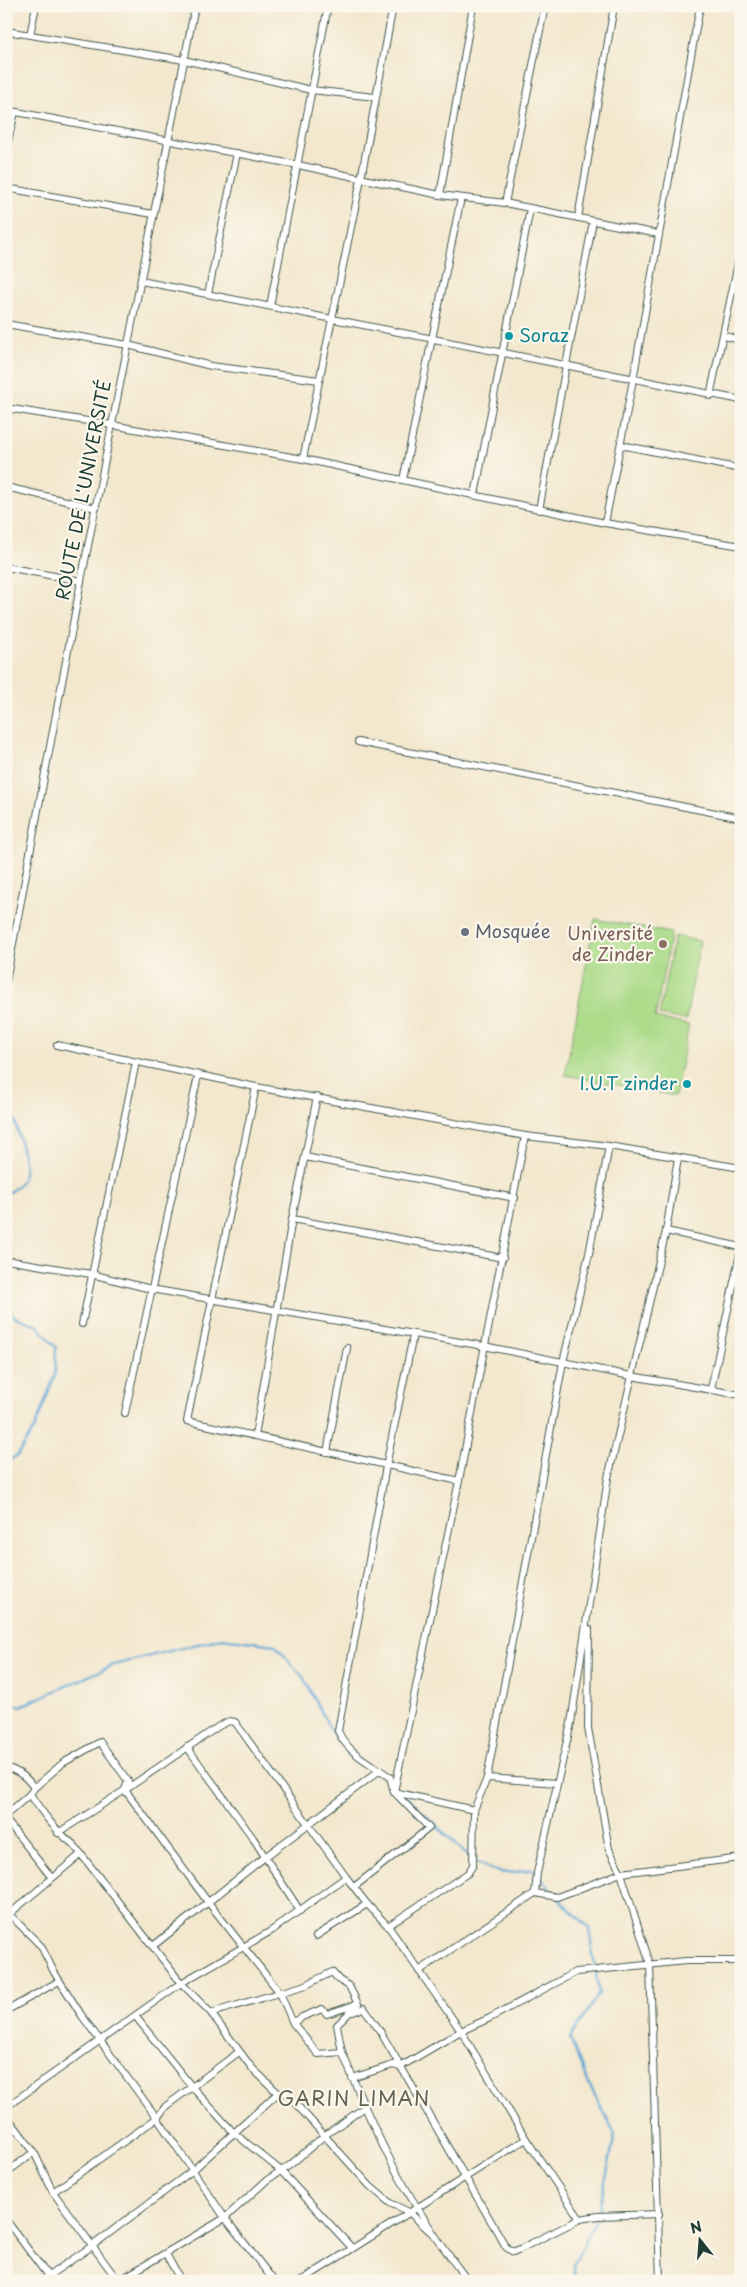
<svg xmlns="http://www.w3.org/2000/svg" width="747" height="2287" font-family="'Playpen Sans',sans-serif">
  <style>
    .green { fill: #acdb89; stroke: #668c5e }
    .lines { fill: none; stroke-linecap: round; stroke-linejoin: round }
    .stream { stroke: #5ba5d3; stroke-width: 2.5 }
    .street-casing { stroke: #3f564b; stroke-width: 8 }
    .street { stroke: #fff; stroke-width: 6 }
    .culture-dot { fill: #0f9aa8; stroke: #fbf7ec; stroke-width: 2 }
    .worship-dot { fill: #6b7280; stroke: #fbf7ec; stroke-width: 2 }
    .education-dot { fill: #8d6e63; stroke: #fbf7ec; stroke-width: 2 }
    .labels { text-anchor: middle; stroke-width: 4.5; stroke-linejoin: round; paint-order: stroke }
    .culture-label { font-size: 18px; fill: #0d838f; stroke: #fbf7ec; text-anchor: start }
    .street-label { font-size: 18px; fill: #1f3d34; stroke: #fbf7ec }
    .worship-label { font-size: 18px; fill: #5b616d; stroke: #fbf7ec; text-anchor: start }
    .education-label { font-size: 18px; fill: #785e54; stroke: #fbf7ec; text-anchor: end }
    .quarter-label { font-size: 20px; letter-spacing: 1px; fill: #646250; stroke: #fbf7ec }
  </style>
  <rect width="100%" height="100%" fill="#fbf7ec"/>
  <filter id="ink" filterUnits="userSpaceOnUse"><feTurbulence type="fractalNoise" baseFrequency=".02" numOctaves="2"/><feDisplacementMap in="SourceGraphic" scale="10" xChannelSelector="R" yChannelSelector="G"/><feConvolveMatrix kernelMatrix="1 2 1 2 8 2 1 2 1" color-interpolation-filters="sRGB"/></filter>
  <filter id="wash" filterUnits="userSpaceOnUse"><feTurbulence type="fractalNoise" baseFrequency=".0096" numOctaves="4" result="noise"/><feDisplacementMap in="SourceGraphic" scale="20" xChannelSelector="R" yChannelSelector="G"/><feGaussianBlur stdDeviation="1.12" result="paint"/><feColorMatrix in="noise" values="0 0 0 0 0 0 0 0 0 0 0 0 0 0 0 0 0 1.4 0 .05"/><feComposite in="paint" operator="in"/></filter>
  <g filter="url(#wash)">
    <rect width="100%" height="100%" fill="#f3e7cd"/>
    <g class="green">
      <polygon points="595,919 671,933 655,1018 689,1025 675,1096 565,1075"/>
      <polygon points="674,936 700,941 686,1020 659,1015"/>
    </g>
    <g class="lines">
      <g class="stream">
        <path d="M6,1098C13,1110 27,1161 24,1174C22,1184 13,1189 6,1195"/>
        <polyline points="6,1292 13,1316 37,1325 56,1347 55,1375 35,1427 18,1455 6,1462"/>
        <polyline points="6,1705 21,1706 114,1665 222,1638 275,1645 303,1677 335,1738 354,1758 390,1782"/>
        <path d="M405,1796L474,1861C500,1875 505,1875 533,1869L557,1897L589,1928L599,1994L570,2038L586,2078L615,2134L598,2216L574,2264L575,2281"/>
      </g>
    </g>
  </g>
  <g filter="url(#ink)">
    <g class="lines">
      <g class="street-casing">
        <g id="street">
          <polyline points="6,31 184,60 311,90 375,97"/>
          <polyline points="30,35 36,6"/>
          <polyline points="6,110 298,165 440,195 505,203 658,234"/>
          <polyline points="6,149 15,112"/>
          <polyline points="6,188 153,214"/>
          <polyline points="440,195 473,6"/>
          <polyline points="505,203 545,6"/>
          <polyline points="578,218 614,6"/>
          <polyline points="141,281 741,400"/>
          <polyline points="208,294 237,153"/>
          <polyline points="270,306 328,6"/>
          <polyline points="6,324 128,345 211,366 319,380"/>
          <polyline points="724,336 741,340"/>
          <polyline points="710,396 741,249"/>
          <polyline points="6,408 112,425 303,459 605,523 741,546"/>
          <polyline points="621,445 741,469"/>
          <polyline points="303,459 361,179 393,6"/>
          <polyline points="403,480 461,198"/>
          <polyline points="6,487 96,508"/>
          <polyline points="475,495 530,209"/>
          <polyline points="539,510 593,221"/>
          <polyline points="605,523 633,380 700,6"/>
          <polyline points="6,567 81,581"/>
          <polyline points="358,742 741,818"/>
          <polyline points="6,981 81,581 195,6"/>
          <polyline points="57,1045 256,1087 525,1136 609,1146 741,1168"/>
          <polyline points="256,1087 187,1421 459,1481"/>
          <polyline points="305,1157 515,1198"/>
          <polyline points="292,1219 503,1258"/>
          <polyline points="666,1231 741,1247"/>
          <polyline points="12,1261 91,1274 151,1289 484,1346 631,1376 741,1395"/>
          <polyline points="82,1324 136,1062"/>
          <polyline points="711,1389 741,1249"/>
          <polyline points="125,1413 198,1076"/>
          <polyline points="255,1436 292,1219 317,1097"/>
          <polyline points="327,1452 347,1348"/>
          <polyline points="589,1629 588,1728 609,1849 621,1873 650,1964 660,2281"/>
          <polyline points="187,1747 253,1838 300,1911"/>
          <path d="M6,1767C19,1772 26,1776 34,1788L63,1763L100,1742L128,1781L125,1790L219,1726L229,1721L235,1722L346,1877L367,1904L388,1926L461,2031L526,2139L580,2219"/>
          <polyline points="487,1778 557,1783"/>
          <path d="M34,1788L30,1794C43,1814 55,1830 74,1845L181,1983L211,2013L252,2068L278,2093H286L370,2186L390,2203L409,2212L434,2235"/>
          <polyline points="474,1810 394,1792 459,1481 525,1136"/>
          <polyline points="6,1815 30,1794"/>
          <polyline points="6,1820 52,1878"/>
          <polyline points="58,1833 125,1790 208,1902 280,1993 293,2023 302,2017 322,2009 327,2014 357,2004"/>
          <path d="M354,1887L429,1828L394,1792L390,1777C371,1763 348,1754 338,1731L386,1466L413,1336"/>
          <polyline points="535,1893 537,1873 571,1723 608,1478 666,1231 678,1158"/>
          <polyline points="6,1911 41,1946 54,1972 82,2016 157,2118 225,2218 274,2281"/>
          <polyline points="7,1916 81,1854"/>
          <polyline points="388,1926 468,1873 473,1865 474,1810 487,1778 563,1362 589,1254 609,1146"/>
          <polyline points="316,1936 367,1904"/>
          <polyline points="153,1946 265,1857 380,1770"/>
          <polyline points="419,1971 535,1893 557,1897 621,1873 741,1858"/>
          <polyline points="6,2011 59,1981"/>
          <polyline points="353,2012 364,2008 380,2031 506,2247 513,2252 520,2249 580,2219 598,2216 659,2214"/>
          <polyline points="211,2013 306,1985 332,1972 339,1980 349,1986 358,2004"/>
          <polyline points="136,2017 192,2087 233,2132 280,2170 352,2248"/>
          <polyline points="293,2023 318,2054 342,2052"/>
          <polyline points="352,2078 393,2065 400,2067 461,2031 490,2018 576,1972 686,1961 741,1961"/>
          <polyline points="6,2107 181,1983 271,1931 346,1877"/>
          <path d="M365,2107C392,2170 426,2227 468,2281"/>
          <polyline points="6,2115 34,2152 53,2192 116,2278 123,2278 225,2218 267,2180 290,2165 325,2135 365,2107 342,2052 337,2025 358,2004"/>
          <polyline points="6,2173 34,2152"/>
          <polyline points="53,2192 157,2118 166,2106 239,2052"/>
          <polyline points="6,2220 48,2276"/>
          <polyline points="166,2254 181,2281"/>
          <polyline points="41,2281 92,2246 193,2170 278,2093"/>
          <polyline points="301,2281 526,2139"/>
        </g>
      </g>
      <use href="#street" class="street"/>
    </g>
  </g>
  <g class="culture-dot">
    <circle cx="509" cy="336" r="5"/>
    <circle cx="687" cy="1084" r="5"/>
  </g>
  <circle class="worship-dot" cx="465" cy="932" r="5"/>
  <circle class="education-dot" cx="663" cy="944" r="5"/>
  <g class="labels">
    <g class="culture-label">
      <text x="519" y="342">Soraz</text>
      <text x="677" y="1090" text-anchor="end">I.U.T zinder</text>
    </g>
    <g class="street-label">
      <text transform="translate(84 490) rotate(-79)" y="6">ROUTE DE L'UNIVERSITÉ</text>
    </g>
    <g class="worship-label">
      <text x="475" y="938">Mosquée</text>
    </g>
    <g class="education-label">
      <text x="653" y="940">Université<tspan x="653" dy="21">de Zinder</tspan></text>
    </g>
    <g class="quarter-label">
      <text x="354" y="2106">GARIN LIMAN</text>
    </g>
  </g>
  <rect width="747" height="2287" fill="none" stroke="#fbf7ec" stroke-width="25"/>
  <g transform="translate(700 2240) rotate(343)" stroke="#fbf7ec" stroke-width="4" paint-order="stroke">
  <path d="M0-4L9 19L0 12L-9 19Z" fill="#1f3d34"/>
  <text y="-8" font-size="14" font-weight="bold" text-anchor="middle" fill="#1f3d34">N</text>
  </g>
</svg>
